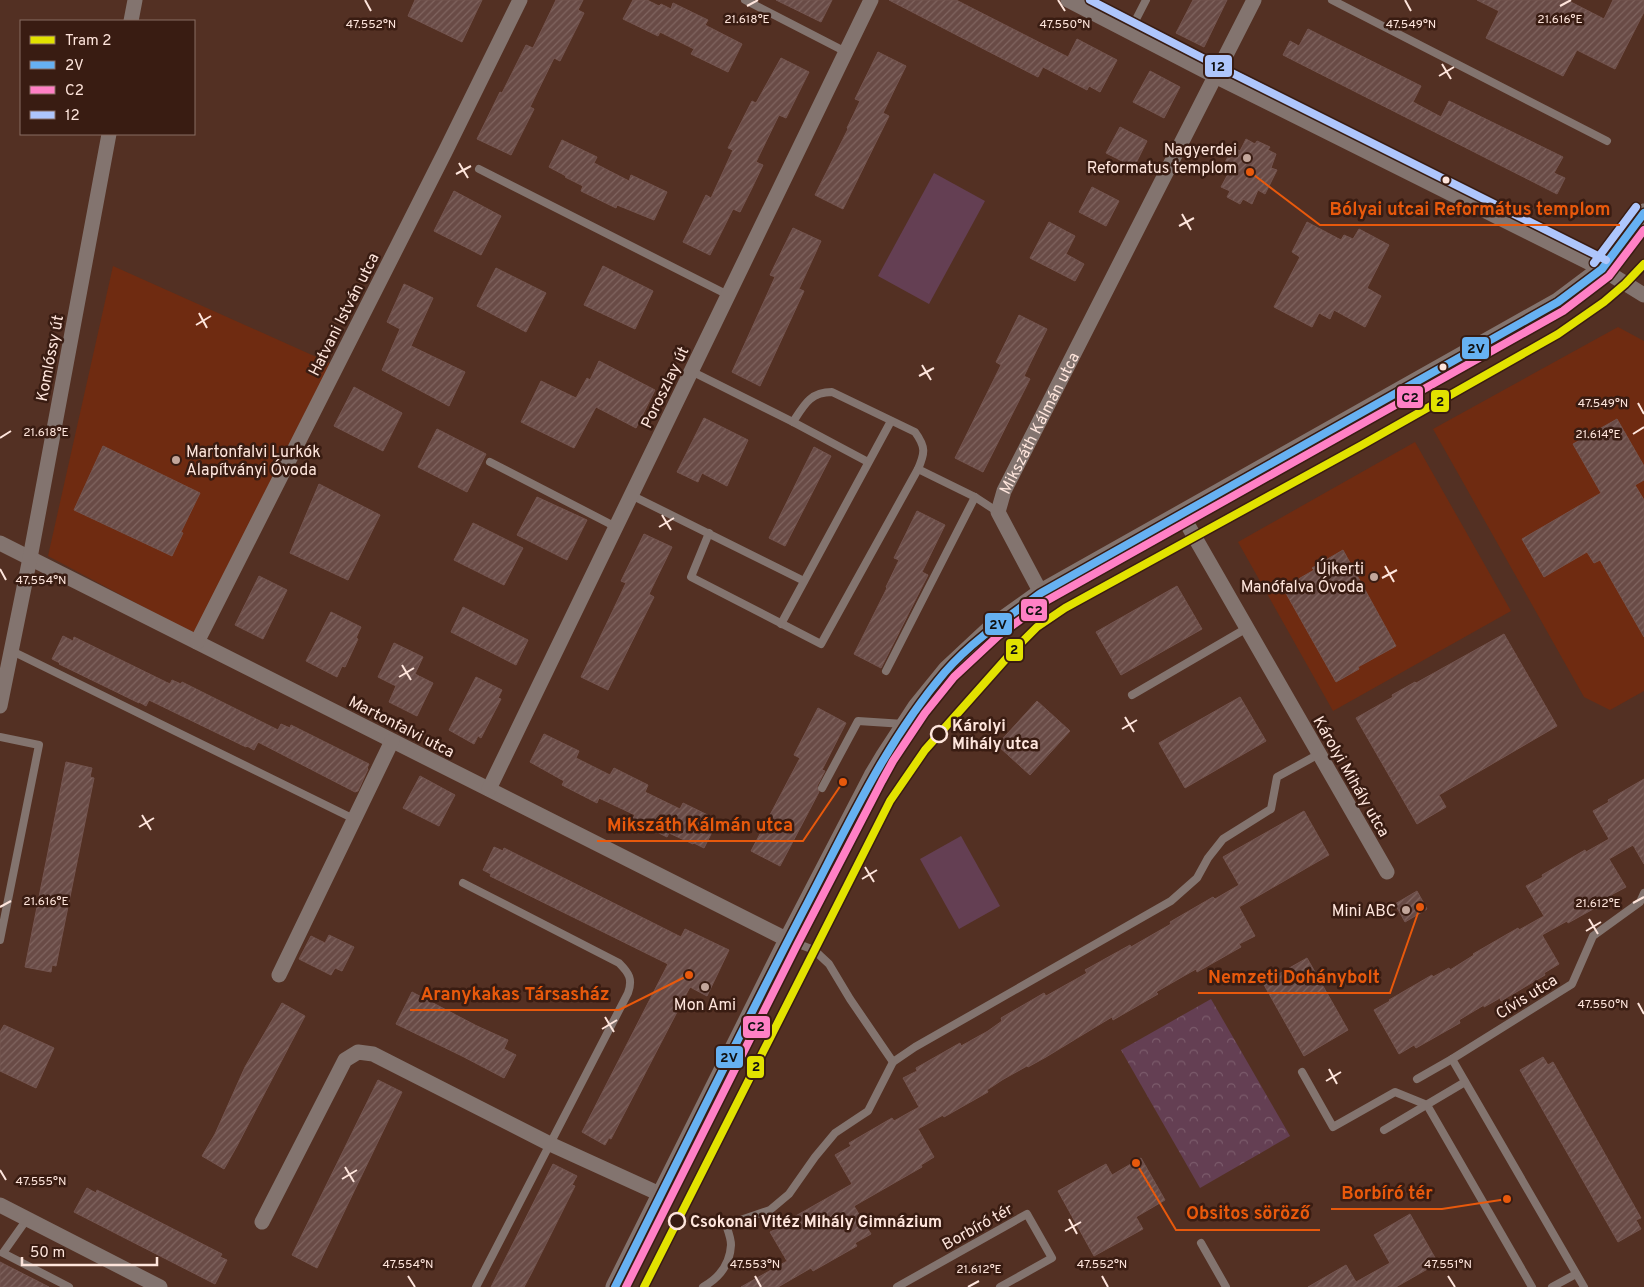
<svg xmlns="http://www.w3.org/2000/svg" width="1644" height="1287" font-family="Overpass,sans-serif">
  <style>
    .built { fill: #6f2b11 }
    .grass { fill: #643f53 }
    .park { fill: url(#park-crowns) }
    .building { fill: url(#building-hatch); stroke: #73544f }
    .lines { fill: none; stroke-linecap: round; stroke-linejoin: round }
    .service { stroke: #83746f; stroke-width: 8 }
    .minor { stroke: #83746f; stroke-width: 15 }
    .tertiary { stroke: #83746f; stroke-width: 19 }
    .bus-1-casing { stroke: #391c12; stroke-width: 11 }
    .bus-2-casing { stroke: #391c12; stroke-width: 11 }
    .bus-3-casing { stroke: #391c12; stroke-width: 11 }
    .bus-1 { stroke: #66b1f2; stroke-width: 8 }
    .bus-2 { stroke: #ff80c5; stroke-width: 8 }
    .bus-3 { stroke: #aec6fc; stroke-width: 8 }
    .tram-1-casing { stroke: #391c12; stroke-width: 11 }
    .tram-1 { stroke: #e2e200; stroke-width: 8 }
    .ticks { fill: none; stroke: #fee5dc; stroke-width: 2 }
    .poi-dot { fill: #c2a69b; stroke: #391c12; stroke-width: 2 }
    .bus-dot { fill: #fee5dc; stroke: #391c12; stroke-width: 2 }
    .stop-dot { fill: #391c12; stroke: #fee5dc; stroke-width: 2.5 }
    .labels { text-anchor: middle; stroke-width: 5; stroke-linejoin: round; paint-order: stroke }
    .poi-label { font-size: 16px; fill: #fee5dc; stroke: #391c12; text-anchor: end }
    .street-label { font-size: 16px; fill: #fee5dc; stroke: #391c12 }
    .stop-label { font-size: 16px; font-weight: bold; fill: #fee5dc; stroke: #391c12; text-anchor: start }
    .ticks-label { font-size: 12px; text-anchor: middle; fill: #fee5dc; stroke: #391c12; stroke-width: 5; stroke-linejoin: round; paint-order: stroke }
    .leader { fill: none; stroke: #e8590c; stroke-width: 2 }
    .callout-dot { fill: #e8590c; stroke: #391c12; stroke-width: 2 }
    .callout-label { font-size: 18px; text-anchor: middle; font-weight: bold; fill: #e8590c; stroke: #391c12; stroke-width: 5; stroke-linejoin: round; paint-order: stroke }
    .line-badge { stroke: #391c12; stroke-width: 2 }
    .pale-badge-label { font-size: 14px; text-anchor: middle; font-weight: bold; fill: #111 }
  </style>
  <defs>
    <pattern id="park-crowns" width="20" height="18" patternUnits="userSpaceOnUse" patternTransform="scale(1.25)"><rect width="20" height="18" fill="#643f53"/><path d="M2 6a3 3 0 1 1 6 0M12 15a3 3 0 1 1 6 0" fill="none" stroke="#7b5b6b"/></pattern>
    <pattern id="building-hatch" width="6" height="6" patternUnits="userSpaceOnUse" patternTransform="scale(1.25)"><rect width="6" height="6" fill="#694b46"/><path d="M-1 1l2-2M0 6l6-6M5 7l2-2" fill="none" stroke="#806560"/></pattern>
  </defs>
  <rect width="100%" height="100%" fill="#533023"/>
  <g class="built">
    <polygon points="113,266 332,364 194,634 48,556"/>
    <polygon points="1618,327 1644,341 1644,691 1610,710 1584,697 1433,429"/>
    <polygon points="1415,442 1511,611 1333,711 1238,542"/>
  </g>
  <g class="grass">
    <polygon points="934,173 985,201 929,304 878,276"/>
    <polygon points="961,836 1000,906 959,929 920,859"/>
  </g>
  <polygon class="park" points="1211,999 1290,1136 1200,1188 1121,1050"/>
  <g class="building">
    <polygon points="415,0 482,0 462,42 408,16"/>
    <polygon points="556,0 583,0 578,10 584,13 560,61 554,58 530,107 534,109 511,155 477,139 500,92 502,93 526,45 533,48"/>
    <polygon points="633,0 647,0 659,6 661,4 671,9 673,3 708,20 705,25 742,44 728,72 691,54 694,49 660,32 658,36 623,19"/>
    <polygon points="776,0 832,0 821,22"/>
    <polygon points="889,0 956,0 1068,57 1077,39 1117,60 1100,92 1089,86 1087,90 1043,67 1038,77"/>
    <polygon points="1193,0 1227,0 1204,47 1176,33"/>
    <polygon points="1477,0 1567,0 1604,19 1613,0 1644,0 1644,12 1615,69 1577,50 1563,76 1486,38 1499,11"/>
    <polygon points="1308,29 1421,86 1413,102 1441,117 1449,101 1563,157 1554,173 1565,178 1557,194 1283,55 1290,41 1299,46"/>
    <polygon points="878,52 906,66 883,113 889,116 843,209 815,195 848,129 847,128 860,101 855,99"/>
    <polygon points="781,58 809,72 786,118 779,115 756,162 763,165 752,188 740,212 733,209 710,255 683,242 706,195 711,198 733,150 728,148 752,101 756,103"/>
    <polygon points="1150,71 1180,87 1164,118 1133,102"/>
    <polygon points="1120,127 1147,141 1134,167 1106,153"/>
    <polygon points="1246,139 1255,144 1257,141 1270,147 1268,150 1276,154 1271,168 1277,170 1265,194 1258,190 1252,204 1243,199 1240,204 1227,197 1230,191 1221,187 1228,174 1221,170 1233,147 1240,151"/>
    <polygon points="562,140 597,157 594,163 629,181 631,175 667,192 654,220 617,205 616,208 581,191 583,186 565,177 566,176 549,167"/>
    <polygon points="1092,187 1119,201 1106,226 1079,212"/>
    <polygon points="454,191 501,216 481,255 434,231"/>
    <polygon points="1049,222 1075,236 1066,254 1084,264 1075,281 1030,258"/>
    <polygon points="1307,222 1341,240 1344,235 1353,239 1359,229 1389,245 1367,288 1381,296 1365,327 1334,310 1330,319 1319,313 1312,327 1274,307 1300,257 1292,252"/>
    <polygon points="793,228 821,241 799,289 804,291 760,386 732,372 775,277 770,275"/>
    <polygon points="603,266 653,291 635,329 584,305"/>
    <polygon points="496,268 546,293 526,332 477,306"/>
    <polygon points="404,284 433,298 411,346 465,372 449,406 382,370 400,329 387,322"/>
    <polygon points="1019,315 1047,329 1024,376 1030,379 983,472 955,458 1001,365 996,362"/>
    <polygon points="599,361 655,390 636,428 596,407 574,448 521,422 541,381 576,398 587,378 590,380"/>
    <polygon points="354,387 402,413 383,451 334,426"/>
    <polygon points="704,418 748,440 727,486 702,473 698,482 677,472"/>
    <polygon points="1617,419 1644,466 1644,480 1635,485 1644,500 1644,637 1600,560 1594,563 1587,552 1544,577 1522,539 1601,493 1573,444"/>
    <polygon points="437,429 486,454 467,492 418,467"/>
    <polygon points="103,446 200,493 181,532 183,533 172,556 74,510"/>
    <polygon points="814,447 831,456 785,546 769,538"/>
    <polygon points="319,484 380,515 348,580 290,553"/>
    <polygon points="537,497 587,520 567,560 517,535"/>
    <polygon points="917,511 945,525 922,572 928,575 881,668 854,654 887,588 886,587 899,560 894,558"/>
    <polygon points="473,523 523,548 504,585 454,560"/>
    <polygon points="644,534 672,547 649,594 654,597 608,690 581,677 626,583 621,581"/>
    <polygon points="1343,550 1396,646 1358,667 1359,669 1336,682 1283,588 1314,570 1312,568"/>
    <polygon points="259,576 287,590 263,639 235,625"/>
    <polygon points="1177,586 1202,629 1121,675 1096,632"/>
    <polygon points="463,607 528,640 516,665 451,632"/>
    <polygon points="331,612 361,627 356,638 358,639 345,667 342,666 337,677 306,661"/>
    <polygon points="1504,634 1557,726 1439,795 1446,807 1417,824 1356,718 1393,697 1392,695 1415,682 1416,683"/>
    <polygon points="63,636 73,641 74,637 170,684 172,680 181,684 182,682 278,730 281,724 290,728 291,725 369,764 367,768 368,769 358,791 355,792 258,742 254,750 247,746 246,747 149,700 146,706 139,702 139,703 59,664 60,663 52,659"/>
    <polygon points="394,643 423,657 415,674 433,683 417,716 389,702 396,686 378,677"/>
    <polygon points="476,677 502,690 498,698 501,699 481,738 478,736 474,744 449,730"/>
    <polygon points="1240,697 1266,741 1185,788 1159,743"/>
    <polygon points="1037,701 1070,731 1030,775 997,745"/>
    <polygon points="818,708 846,723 822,770 825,771 817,786 819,792 780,866 751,851 800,758 794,755"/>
    <polygon points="544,734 579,751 576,758 610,775 614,768 648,785 645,792 680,809 683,803 718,820 704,848 694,843 693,844 669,833 667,837 632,820 635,815 599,798 597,803 562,785 564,781 530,762"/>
    <polygon points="66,762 92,768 90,777 94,778 56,966 52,965 51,972 25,967"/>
    <polygon points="420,776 455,795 439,826 403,808"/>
    <polygon points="1644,779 1644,864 1633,845 1609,859 1626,887 1611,895 1613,898 1568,923 1567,921 1542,935 1559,964 1544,973 1545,975 1501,1001 1500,998 1484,1007 1484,1005 1459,1020 1460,1023 1416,1048 1414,1045 1399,1054 1374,1010 1390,1001 1389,1000 1432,975 1433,977 1449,968 1450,970 1474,955 1473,954 1518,928 1519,930 1544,916 1526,886 1543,877 1542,875 1585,850 1586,852 1609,839 1593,811 1609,802 1608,800"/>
    <polygon points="1304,811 1329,855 1239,907 1255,936 1239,944 1241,947 1197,972 1196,969 1182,977 1156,992 1158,994 1113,1020 1112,1017 1097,1026 1046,1057 1028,1067 1027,1066 1002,1080 987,1090 988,1092 944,1117 943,1115 918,1129 934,1157 921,1165 922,1167 854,1206 871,1234 855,1243 857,1246 813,1271 811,1268 778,1287 741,1287 787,1261 770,1232 786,1224 785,1222 852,1184 835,1155 851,1146 849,1143 892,1118 894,1121 919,1107 903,1078 917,1071 916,1068 960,1043 961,1046 988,1031 1002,1021 1001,1018 1044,993 1046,996 1087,973 1085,970 1130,945 1131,947 1171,924 1170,922 1213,897 1215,899 1239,885 1223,857"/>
    <polygon points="494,847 503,851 504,848 681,937 685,929 729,950 707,996 690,987 611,1139 609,1138 605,1145 582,1132 668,964 490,876 491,874 483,870"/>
    <polygon points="1417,891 1427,909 1405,922 1395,904"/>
    <polygon points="329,935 354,947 342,971 335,968 331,975 299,959 311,936 325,943"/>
    <polygon points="1307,958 1348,1030 1304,1056 1263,983"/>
    <polygon points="412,992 477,1026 508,1040 504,1049 516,1055 504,1078 462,1056 396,1024"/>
    <polygon points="282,1003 305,1016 237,1146 224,1169 202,1156 215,1134 245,1067"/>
    <polygon points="4,1025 54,1048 36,1088 0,1071 0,1032"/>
    <polygon points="1543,1057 1548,1065 1553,1062 1641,1218 1636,1220 1641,1229 1618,1242 1520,1070"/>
    <polygon points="378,1080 402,1092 317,1268 292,1255"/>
    <polygon points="1141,1158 1165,1200 1136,1217 1143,1229 1094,1256 1058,1191 1106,1164 1112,1175"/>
    <polygon points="553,1164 577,1176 572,1185 575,1186 531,1274 524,1287 491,1287"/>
    <polygon points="87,1188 96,1193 97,1190 222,1254 220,1257 227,1260 215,1284 74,1212"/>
    <polygon points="1410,1214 1438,1263 1396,1287 1308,1287 1346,1265 1356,1282 1390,1263 1374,1235"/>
    <polygon points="0,1262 49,1287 0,1287"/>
  </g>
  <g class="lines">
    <g class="service">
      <polyline points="745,0 846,52"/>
      <polyline points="1332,0 1607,141"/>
      <polyline points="1130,31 1146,0"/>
      <polyline points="479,169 728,295"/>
      <polyline points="691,371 793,422 868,462"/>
      <polyline points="490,462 616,527"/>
      <polyline points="918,469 975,497 998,512"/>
      <polyline points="631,495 804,581"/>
      <path d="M709,533L691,577L821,644L918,469C925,453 926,447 915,432L832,392C810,392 804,405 793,422"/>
      <polyline points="781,624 891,421"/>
      <polyline points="12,651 354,819"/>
      <polyline points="886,671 975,497"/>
      <polyline points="1132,695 1247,628"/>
      <polyline points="0,737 39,745 0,940"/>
      <polyline points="822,788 858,721 904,724"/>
      <path d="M463,883L619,963C629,973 633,979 628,993L476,1287"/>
      <polyline points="788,940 814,950 829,964 850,999 893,1062"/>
      <polyline points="1452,1059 1584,1287"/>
      <polyline points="1302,1072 1333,1127 1395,1092 1427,1105 1532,1287"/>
      <polyline points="1417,1079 1452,1059 1572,984 1593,936 1640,902 1644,893"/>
      <polyline points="1384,1130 1465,1082"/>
      <polyline points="27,1219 3,1253 69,1287"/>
      <polyline points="1201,1243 1226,1287"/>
      <path d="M703,1287C719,1278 730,1264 731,1245C731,1238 728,1231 726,1225L770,1210L789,1194L815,1157L835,1133L868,1111L893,1062L915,1047L1171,901L1197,878L1208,858L1223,839L1271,809L1277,777L1319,754"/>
      <polyline points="897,1287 1027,1214 1052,1258 1000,1287"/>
      <polyline points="1552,1287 1576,1274"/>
    </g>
    <g class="minor">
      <polyline points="1068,0 1215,76 1602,269 1644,295"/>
      <polyline points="131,21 135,0"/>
      <polyline points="1182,515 1387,872"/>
      <polyline points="0,543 788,940"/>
      <path id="s1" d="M1041,593L998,512L1004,491L1254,0"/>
      <polyline points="197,642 445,152 520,0"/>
      <polyline points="0,706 30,558 109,134"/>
      <polyline points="489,789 871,0"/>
      <polyline points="279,975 392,741"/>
      <polyline points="0,1205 160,1287"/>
      <polyline points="262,1222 345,1060 358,1052 373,1054 550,1144 662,1195"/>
    </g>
    <polyline class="tertiary" points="615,1287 788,940 873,776 885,756 917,707 947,670 992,628 1041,593 1558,302 1602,269 1644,213"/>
    <g class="bus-1-casing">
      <path id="bus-1" d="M615,1287C679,1159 742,1029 808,902C849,823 887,740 945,672C972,641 1008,617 1041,593L1558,302L1602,269L1644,213"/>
    </g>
    <g class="bus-2-casing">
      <polyline id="bus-2" points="626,1287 797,945 882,781 893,761 925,713 954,677 998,636 1046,601 1563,311 1609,276 1644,230"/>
    </g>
    <g class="bus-3-casing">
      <g id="bus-3">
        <polyline points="1090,0 1220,67 1606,260"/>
        <polyline points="1594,263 1636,207"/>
      </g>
    </g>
    <use href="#bus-1" class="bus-1"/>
    <use href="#bus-2" class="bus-2"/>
    <use href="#bus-3" class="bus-3"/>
    <g class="tram-1-casing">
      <polyline id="tram-1" points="644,1287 890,801 925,750 1013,651 1037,627 1065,608 1362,445 1558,334 1604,302 1625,284 1644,264"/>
    </g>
    <use href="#tram-1" class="tram-1"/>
  </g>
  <path class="ticks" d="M365,0L371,11M1058,0L1065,11M1405,0L1411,11M747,6L758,0M1560,6L1571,0M1442,64L1451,79M1439,76L1454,67M459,163L468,178M456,174L471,166M1182,214L1191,230M1179,226L1194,218M199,313L207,328M196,325L211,316M922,365L931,380M919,376L934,368M1638,403L1644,414M1633,434L1644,427M0,438L11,431M662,515L671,530M659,527L674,518M1385,566L1394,582M0,569L6,580M1382,578L1397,570M402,665L411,680M399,677L414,668M1125,717L1134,732M1122,729L1137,720M142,815L151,830M139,827L154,818M865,867L874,882M862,879L877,870M1633,903L1644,897M0,907L11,901M1589,919L1598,934M1586,931L1601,922M1638,1003L1644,1014M605,1017L614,1032M602,1029L617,1020M1329,1069L1337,1084M1326,1081L1341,1072M345,1167L354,1182M0,1170L6,1180M342,1179L357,1170M1069,1219L1077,1234M1065,1231L1081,1222M408,1276L415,1287M755,1276L761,1287M1102,1276L1108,1287M1448,1276L1455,1287M968,1287L979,1281"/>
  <g class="poi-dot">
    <circle cx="1247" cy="158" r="5"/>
    <circle cx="176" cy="460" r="5"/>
    <circle cx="1374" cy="577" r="5"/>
    <circle cx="1406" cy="910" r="5"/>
    <circle cx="705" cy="987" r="5"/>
  </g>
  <g class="bus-dot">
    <circle cx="1446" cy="180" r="4.5"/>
    <circle cx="1443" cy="367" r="4.5"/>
  </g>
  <g class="stop-dot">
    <circle cx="939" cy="734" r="8"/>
    <circle cx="677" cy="1221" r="8"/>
  </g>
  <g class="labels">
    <g class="poi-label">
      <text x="1237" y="155">Nagyerdei<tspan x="1237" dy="18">Reformatus templom</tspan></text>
      <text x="186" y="457" text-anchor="start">Martonfalvi Lurkók<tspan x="186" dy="18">Alapítványi Óvoda</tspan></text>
      <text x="1364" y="574">Újkerti<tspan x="1364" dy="18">Manófalva Óvoda</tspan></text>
      <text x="1396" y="916">Mini ABC</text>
      <text x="705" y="1010" text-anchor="middle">Mon Ami</text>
    </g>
    <g class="street-label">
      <text transform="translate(343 314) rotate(-63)" y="6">Hatvani István utca</text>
      <text transform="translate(49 358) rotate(-79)" y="6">Komlóssy út</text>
      <text transform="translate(664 387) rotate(-64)" y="6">Poroszlay út</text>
      <text dy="6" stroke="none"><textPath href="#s1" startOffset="190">Mikszáth Kálmán utca</textPath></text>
      <text transform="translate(402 726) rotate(27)" y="6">Martonfalvi utca</text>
      <text transform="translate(1352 776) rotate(60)" y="6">Károlyi Mihály utca</text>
      <text transform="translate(1526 996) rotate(-32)" y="6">Cívis utca</text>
      <text transform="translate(977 1226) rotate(-29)" y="6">Borbíró tér</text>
    </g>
    <g class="stop-label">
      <text x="952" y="731">Károlyi<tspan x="952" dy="18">Mihály utca</tspan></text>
      <text x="690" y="1227">Csokonai Vitéz Mihály Gimnázium</text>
    </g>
  </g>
  <g class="ticks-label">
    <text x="747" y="23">21.618°E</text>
    <text x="1560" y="23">21.616°E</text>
    <text x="371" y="28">47.552°N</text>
    <text x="1065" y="28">47.550°N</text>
    <text x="1411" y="28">47.549°N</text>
    <text x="1603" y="407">47.549°N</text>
    <text x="46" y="436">21.618°E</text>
    <text x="1598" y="438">21.614°E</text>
    <text x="41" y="584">47.554°N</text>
    <text x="46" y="905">21.616°E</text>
    <text x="1598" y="907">21.612°E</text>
    <text x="1603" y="1008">47.550°N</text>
    <text x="41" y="1185">47.555°N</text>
    <text x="408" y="1268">47.554°N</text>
    <text x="755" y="1268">47.553°N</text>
    <text x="1102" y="1268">47.552°N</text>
    <text x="1448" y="1268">47.551°N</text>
    <text x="979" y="1273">21.612°E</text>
  </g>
  <path class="leader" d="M1250 172L1320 225H1620M843 782L803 841H597M1420 907L1390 993H1198M689 975L619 1010H410M1507 1199L1442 1209H1331M1136 1163L1176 1230H1320"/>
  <g class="callout-dot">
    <circle cx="1250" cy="172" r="5"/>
    <circle cx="843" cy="782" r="5"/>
    <circle cx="1420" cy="907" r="5"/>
    <circle cx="689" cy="975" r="5"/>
    <circle cx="1507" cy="1199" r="5"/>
    <circle cx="1136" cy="1163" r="5"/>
  </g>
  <g class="callout-label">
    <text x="1470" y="215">Bólyai utcai Református templom</text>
    <text x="700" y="831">Mikszáth Kálmán utca</text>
    <text x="1294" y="983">Nemzeti Dohánybolt</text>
    <text x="515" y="1000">Aranykakas Társasház</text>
    <text x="1387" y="1199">Borbíró tér</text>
    <text x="1248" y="1219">Obsitos söröző</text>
  </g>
  <g class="line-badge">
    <rect x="1204" y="54" width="29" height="24" rx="5" fill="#aec6fc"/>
    <rect x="1461" y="336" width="29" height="24" rx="5" fill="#66b1f2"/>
    <rect x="1396" y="385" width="28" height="24" rx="5" fill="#ff80c5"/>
    <rect x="1430" y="389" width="20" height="24" rx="5" fill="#e2e200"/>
    <rect x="1020" y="598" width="28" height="24" rx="5" fill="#ff80c5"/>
    <rect x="984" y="612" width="29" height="24" rx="5" fill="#66b1f2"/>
    <rect x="1005" y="638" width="19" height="24" rx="5" fill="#e2e200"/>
    <rect x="742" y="1015" width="29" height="24" rx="5" fill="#ff80c5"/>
    <rect x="715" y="1045" width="29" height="24" rx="5" fill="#66b1f2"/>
    <rect x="746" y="1055" width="19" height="24" rx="5" fill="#e2e200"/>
  </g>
  <g class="pale-badge-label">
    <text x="1218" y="71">12</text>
    <text x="1476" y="353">2V</text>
    <text x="1410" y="402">C2</text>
    <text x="1440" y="406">2</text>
    <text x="1034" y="615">C2</text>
    <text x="998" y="629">2V</text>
    <text x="1014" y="654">2</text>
    <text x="756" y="1031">C2</text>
    <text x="729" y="1062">2V</text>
    <text x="756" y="1071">2</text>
  </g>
  <rect x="20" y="20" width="175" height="115" fill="#391c12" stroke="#886c63"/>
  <rect x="30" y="36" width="25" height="8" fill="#e2e200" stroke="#886c63"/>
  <text x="65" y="45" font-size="15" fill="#fee5dc">Tram 2</text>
  <rect x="30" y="61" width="25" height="8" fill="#66b1f2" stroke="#886c63"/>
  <text x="65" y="70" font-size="15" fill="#fee5dc">2V</text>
  <rect x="30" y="86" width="25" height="8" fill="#ff80c5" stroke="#886c63"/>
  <text x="65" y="95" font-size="15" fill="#fee5dc">C2</text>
  <rect x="30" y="111" width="25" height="8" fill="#aec6fc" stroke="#886c63"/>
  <text x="65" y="120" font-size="15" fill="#fee5dc">12</text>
  <path d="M22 1257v8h135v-8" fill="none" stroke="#fee5dc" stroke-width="2.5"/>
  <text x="30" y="1257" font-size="15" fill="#fee5dc" stroke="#391c12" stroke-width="4" paint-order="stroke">50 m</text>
</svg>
